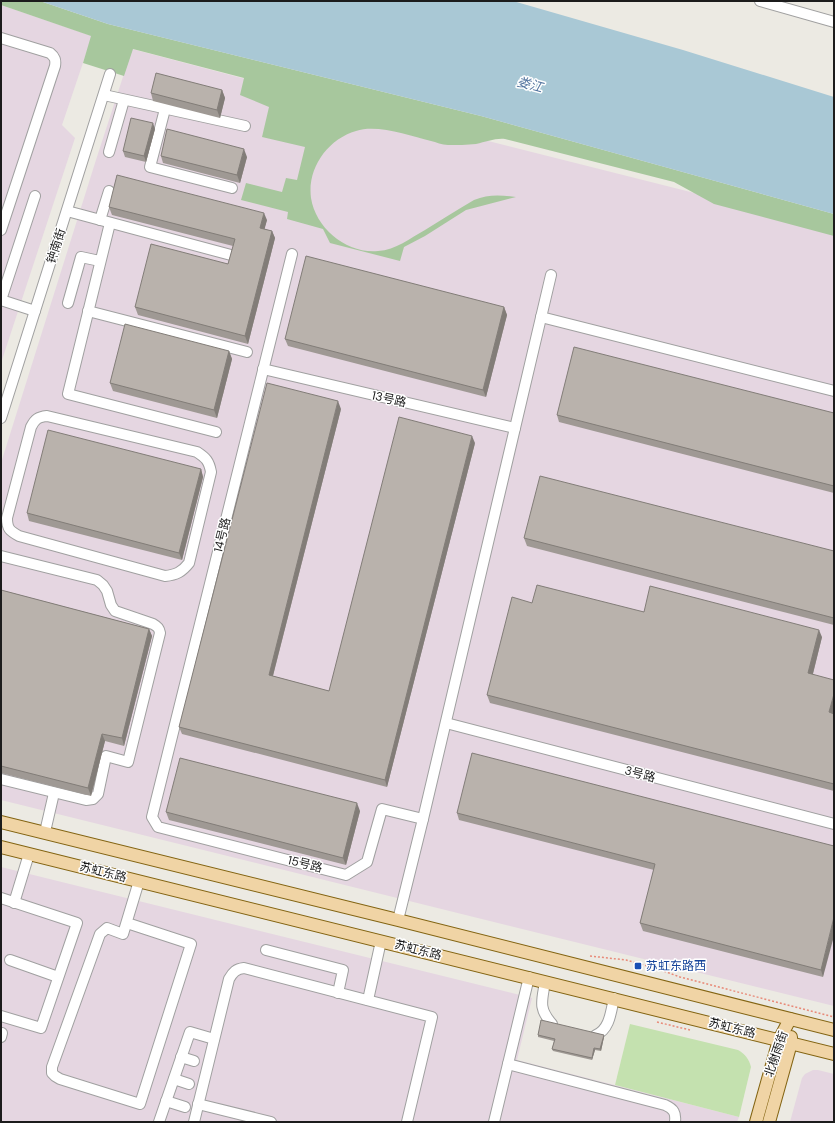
<svg xmlns="http://www.w3.org/2000/svg" width="835" height="1123" font-family="'DM Sans','Noto Sans SC',sans-serif">
  <style>
    .industrial { fill: #e5d6e1 }
    .grass { fill: #c4e1af }
    .forest { fill: #a7c79d }
    .water { fill: #a9c8d5 }
    .lines { fill: none; stroke-linecap: round; stroke-linejoin: round }
    .minor-casing { stroke: #a0a0a0; stroke-width: 12 }
    .major-casing { stroke: #836412; stroke-width: 14 }
    .path { stroke: #e88a78; stroke-width: 1.5; stroke-dasharray: 2 2; stroke-linecap: butt }
    .minor { stroke: #fff; stroke-width: 10 }
    .major { stroke: #f0d4a5; stroke-width: 12 }
    .wall { fill: #9f9994 }
    .shaded-wall { fill: #827d78 }
    .building { fill: #b9b2ac; stroke: #827d78 }
    .transit-dot { fill: #1a4fb4; stroke: #fff; stroke-width: 1.5 }
    .labels { text-anchor: middle; stroke-width: 3; stroke-linejoin: round; paint-order: stroke }
    .street-label { font-size: 12px; fill: #1c1c1c; stroke: #fff }
    .transit-label { font-size: 12px; fill: #164399; stroke: #fff; text-anchor: start }
    .water-label { font-size: 13px; font-style: italic; fill: #5576a0; stroke: #fff }
  </style>
  <rect width="100%" height="100%" fill="#eceae3"/>
  <g class="industrial">
    <polygon points="1,5 92,36 62,125 75,138 1,363"/>
    <polygon points="132,49 317,98 834,228 834,1006 1,800 1,463 95,163"/>
    <polygon points="1,867 532,998 517,1060 739,1117 737,1122 1,1122"/>
    <polygon points="813,1070 818,1070 834,1074 834,1122 790,1122 802,1078 805,1074"/>
  </g>
  <path class="grass" d="M630,1024L738,1050C745,1054 749,1059 751,1067L739,1117L615,1085Z"/>
  <path class="forest" d="M1,1H40L108,24L481,116L834,214V236L714,204L674,182L505,139C495,138 486,142 476,144C467,145 457,145 448,145C442,145 436,142 431,141C409,136 378,124 356,131C328,139 307,168 311,198C316,229 347,254 378,251C396,250 410,238 425,230C441,220 457,210 474,200C488,194 501,195 516,197L466,210L425,236L404,247L400,261L330,243L323,229L287,219L288,212L241,200L246,183L282,192L286,178L297,180L305,147L262,137L269,107L240,95L244,78L133,49L124,76L83,63L91,36L1,5Z"/>
  <polygon class="water" points="40,1 513,1 683,50 834,97 834,214 481,116 108,24"/>
  <g class="lines">
    <g class="minor-casing">
      <g id="minor">
        <polyline points="760,1 834,22"/>
        <path d="M1,38L50,53C55,57 56,60 55,66L1,230"/>
        <polyline points="104,95 245,126"/>
        <polyline points="165,109 150,167 232,188"/>
        <polyline points="109,152 124,100"/>
        <polyline points="67,211 231,255"/>
        <polyline points="100,220 109,191"/>
        <polyline points="110,223 68,394 216,432"/>
        <polyline points="292,254 152,817 158,827 346,875 367,862 382,809 423,819"/>
        <polyline points="1,300 35,196"/>
        <polyline points="1,300 35,311"/>
        <polyline points="68,303 81,257 100,261"/>
        <polyline points="88,311 247,352"/>
        <polyline points="541,317 834,391"/>
        <polyline points="263,369 515,428"/>
        <path d="M47,416L197,452C206,458 209,461 211,472L189,563C182,572 176,575 165,576L19,536C10,531 7,529 7,518L31,427C35,419 38,417 47,416Z"/>
        <polyline points="1,418 110,74"/>
        <path d="M1,556L97,580L103,585L107,591L111,605L115,611L153,624C158,627 159,628 160,633L128,762L106,756L98,794L93,799L86,800L1,779"/>
        <polyline points="446,723 834,824"/>
        <polyline points="45,832 54,793"/>
        <polyline points="1,898 77,923 41,1028 1,1016"/>
        <polyline points="14,903 29,854"/>
        <polyline points="398,920 423,819 551,275"/>
        <polyline points="127,923 191,944 140,1104 60,1079 55,1076 52,1073 52,1067 100,934 107,928 123,934 139,881"/>
        <polyline points="266,950 343,970 338,993"/>
        <polyline points="10,960 58,977"/>
        <path d="M545,982C542,1001 538,1008 552,1024"/>
        <polyline points="368,1000 381,941"/>
        <polyline points="1,1033 2,1033 1,1037"/>
        <path d="M596,1035C610,1029 611,1011 614,998"/>
        <polyline points="181,1057 194,1061"/>
        <path d="M508,1064L665,1105C674,1109 676,1113 675,1122"/>
        <polyline points="174,1079 189,1084"/>
        <polyline points="166,1101 185,1107"/>
        <polyline points="198,1104 271,1122"/>
        <polyline points="159,1122 190,1032 214,1039"/>
        <path d="M194,1122L229,979C233,972 236,969 244,968L432,1017L407,1122"/>
        <polyline points="494,1122 529,977"/>
      </g>
    </g>
    <g class="major-casing">
      <g id="major">
        <polyline points="1,822 398,920 834,1030"/>
        <polyline points="1,847 834,1054"/>
        <polyline points="756,1122 779,1040 790,1019"/>
        <polyline points="769,1122 791,1043 791,1037"/>
      </g>
    </g>
    <g class="path">
      <polyline points="590,956 626,960 658,969 680,977 834,1017"/>
      <polyline points="657,1022 690,1030"/>
    </g>
    <use href="#minor" class="minor"/>
    <use href="#major" class="major"/>
  </g>
  <g class="wall">
    <polygon points="222,90 225,98 220,118 153,101 151,93"/>
    <polygon points="155,129 146,162 125,157 123,151"/>
    <polygon points="161,156 247,157 240,183 163,163"/>
    <polygon points="109,207 267,220 264,229 272,231 275,238 248,344 138,315 135,307 228,264 233,246 112,215"/>
    <polygon points="504,307 507,315 486,397 288,346 285,339"/>
    <polygon points="229,351 232,359 217,418 113,391 110,383"/>
    <polygon points="341,409 273,676 329,691 475,443 387,787 182,734 179,727"/>
    <polygon points="834,413 834,493 559,422 557,415"/>
    <polygon points="201,469 203,477 182,560 29,521 27,513"/>
    <polygon points="524,538 834,551 834,625 527,546"/>
    <polygon points="1,590 149,629 152,636 124,746 105,741 91,796 1,773"/>
    <polygon points="532,603 644,612 822,637 813,674 834,714 834,791 490,703 487,695"/>
    <polygon points="360,811 346,865 169,820 166,812"/>
    <polygon points="457,813 834,846 823,977 643,931 640,923 654,870 459,820"/>
    <polygon points="538,1035 604,1037 601,1051 595,1050 592,1060 553,1051 552,1049 554,1041 538,1037"/>
  </g>
  <g class="shaded-wall">
    <polygon points="222,90 225,98 220,118 217,110"/>
    <polygon points="153,123 155,129 146,162 144,156"/>
    <polygon points="244,149 247,157 240,183 237,175"/>
    <polygon points="264,213 267,220 263,235 260,228"/>
    <polygon points="272,231 275,238 248,344 245,336"/>
    <polygon points="504,307 507,315 486,397 483,390"/>
    <polygon points="229,351 232,359 217,418 214,410"/>
    <polygon points="338,401 341,409 271,683 269,675"/>
    <polygon points="472,436 475,443 387,787 385,780"/>
    <polygon points="201,469 203,477 182,560 179,553"/>
    <polygon points="149,629 152,636 124,746 122,738"/>
    <polygon points="819,630 822,637 811,681 808,673"/>
    <polygon points="834,694 834,712 832,720 829,712"/>
    <polygon points="102,734 105,741 91,796 88,788"/>
    <polygon points="357,803 360,811 346,865 343,858"/>
    <polygon points="834,917 834,936 823,977 821,970"/>
    <polygon points="604,1035 604,1037 601,1051 600,1049"/>
    <polygon points="594,1048 595,1050 592,1060 592,1058"/>
  </g>
  <g class="building">
    <polygon points="156,73 222,90 217,110 151,93"/>
    <polygon points="131,118 153,123 144,156 123,151"/>
    <polygon points="167,129 244,149 237,175 161,156"/>
    <polygon points="117,175 264,213 260,228 272,231 245,336 135,307 151,244 228,264 235,239 109,207"/>
    <polygon points="306,256 504,307 483,390 285,339"/>
    <polygon points="125,324 229,351 214,410 110,383"/>
    <polygon points="574,347 834,413 834,486 557,415"/>
    <polygon points="267,383 338,401 269,675 329,691 399,417 472,436 385,780 179,727"/>
    <polygon points="48,430 201,469 179,553 27,513"/>
    <polygon points="540,476 834,551 834,618 524,538"/>
    <polygon points="537,585 644,612 650,586 819,630 808,673 834,680 834,694 829,712 834,714 834,784 487,695 512,597 532,603"/>
    <polygon points="1,590 149,629 122,738 102,734 88,788 1,766"/>
    <polygon points="472,753 834,846 834,917 821,970 640,923 655,864 457,813"/>
    <polygon points="180,758 357,803 343,858 166,812"/>
    <polygon points="541,1020 604,1035 600,1049 594,1048 592,1058 552,1049 555,1039 538,1035"/>
  </g>
  <rect class="transit-dot" x="634" y="962" width="8" height="8" rx="2"/>
  <g class="labels">
    <g class="street-label">
      <text transform="translate(56 246) rotate(-72)" y="4">钟南街</text>
      <text transform="translate(389 399) rotate(13)" y="4">13号路</text>
      <text transform="translate(222 535) rotate(-76)" y="4">14号路</text>
      <text transform="translate(640 774) rotate(15)" y="4">3号路</text>
      <text transform="translate(305 864) rotate(14)" y="4">15号路</text>
      <text transform="translate(103 872) rotate(14)" y="4">苏虹东路</text>
      <text transform="translate(418 950) rotate(14)" y="4">苏虹东路</text>
      <text transform="translate(732 1028) rotate(14)" y="4">苏虹东路</text>
      <text transform="translate(776 1054) rotate(-71)" y="4">北榭雨街</text>
    </g>
    <g class="transit-label">
      <text x="646" y="970">苏虹东路西</text>
    </g>
    <g class="water-label">
      <text transform="translate(530 84) rotate(15)" y="5">娄江</text>
    </g>
  </g>
  <rect width="835" height="1123" fill="none" stroke="#1c1c1c" stroke-width="4"/>
</svg>
